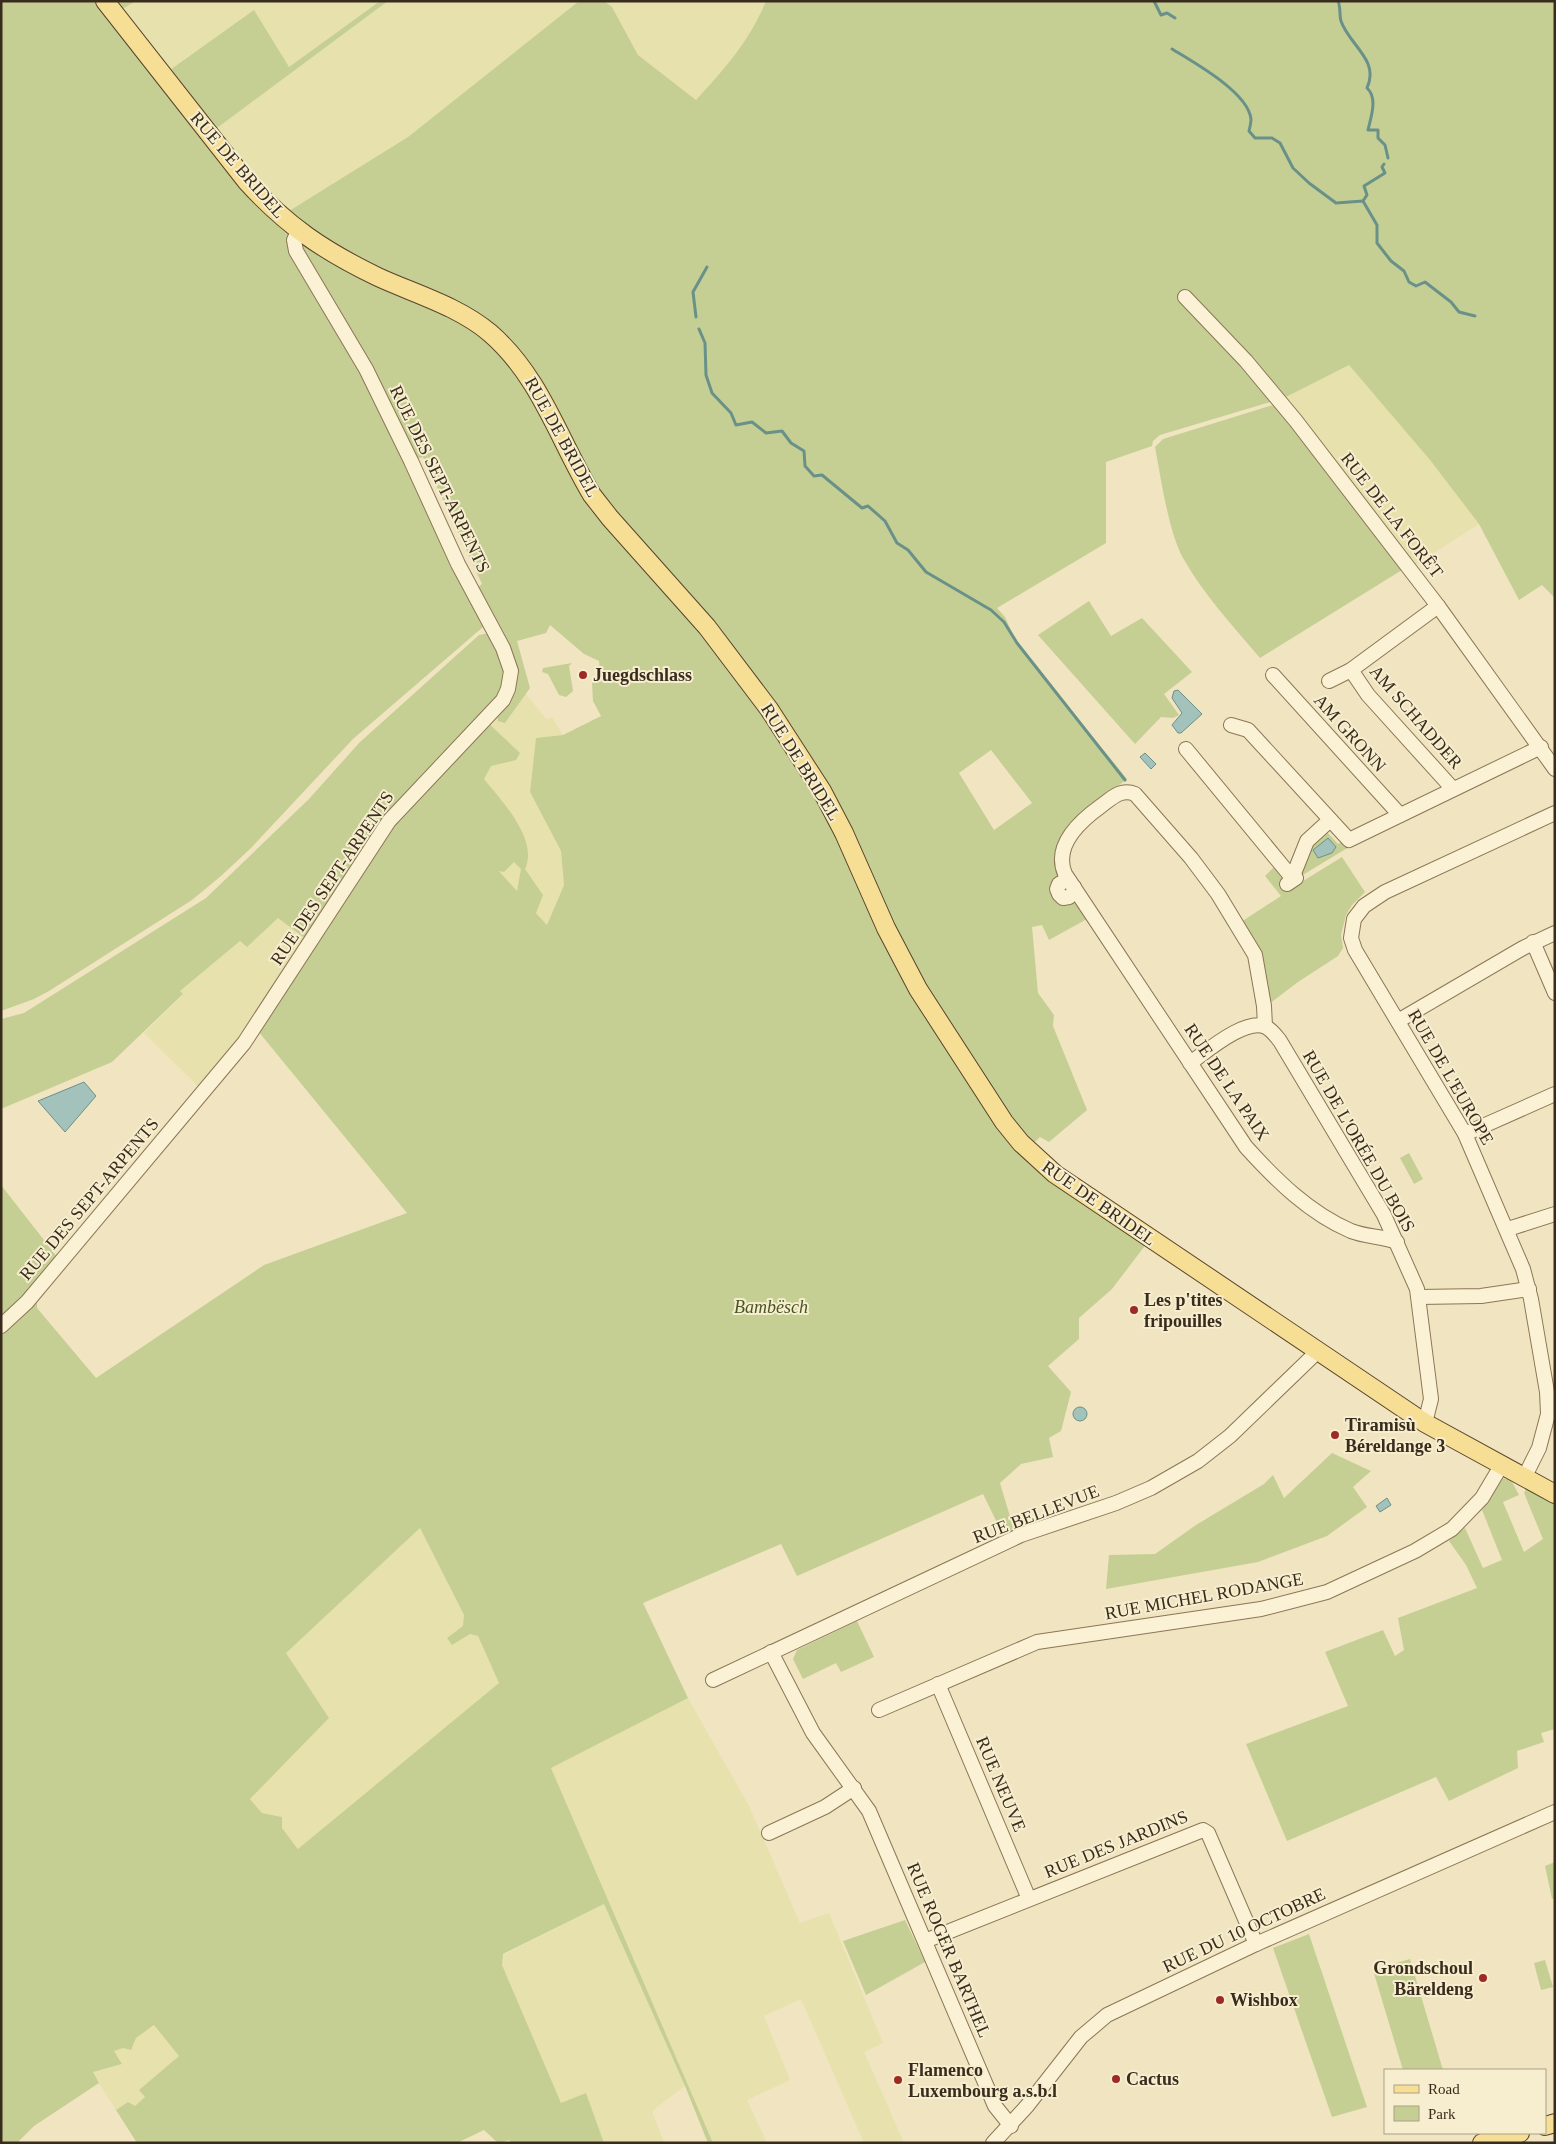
<svg xmlns="http://www.w3.org/2000/svg" width="1556" height="2144" font-family="'Times New Roman',serif">
  <style>
    .farmland { fill: #e7e1ad }
    .green { fill: #c5cf94; fill-rule: evenodd }
    .water { fill: #a3c2bb; stroke: #6a9189 }
    .lines { fill: none; stroke-linecap: round; stroke-linejoin: round }
    .stream { stroke: #6a9189; stroke-width: 3 }
    .minor-casing { stroke: #8b7657; stroke-width: 16 }
    .major-casing { stroke: #58432c; stroke-width: 20 }
    .minor { stroke: #fbf1d4; stroke-width: 14 }
    .major { stroke: #f6de95; stroke-width: 18 }
    .poi-dot { fill: #9d2a23; stroke: #f7eed0; stroke-width: 2 }
    .labels { text-anchor: middle; stroke-width: 4; stroke-linejoin: round; paint-order: stroke }
    .street-label { font-size: 18px; fill: #392c1c; stroke: #f7eed0 }
    .poi-label { font-size: 18px; font-weight: bold; fill: #392c1c; stroke: #f7eed0; text-anchor: start }
    .park-label { font-size: 18px; font-style: italic; fill: #465722; stroke: #f7eed0 }
  </style>
  <rect width="100%" height="100%" fill="#f0e5c0"/>
  <g class="farmland">
    <polygon points="136,1 380,1 289,67 170,70 121,10"/>
    <polygon points="388,1 579,1 408,137 289,211 253,176 217,128"/>
    <polygon points="604,1 766,1 755,28 725,68 696,100 638,55 612,7"/>
    <polygon points="1349,364 1430,460 1479,524 1412,567 1284,398"/>
    <polygon points="519,685 546,719 552,717 563,735 536,738 530,792 561,851 564,885 547,925 490,860 461,749"/>
    <polygon points="278,918 307,941 201,1089 144,1033 183,995 180,991 240,941 247,947"/>
    <polygon points="420,1528 464,1615 464,1626 447,1638 452,1645 470,1634 478,1636 500,1683 299,1849 282,1828 282,1817 262,1813 250,1799 329,1718 286,1653"/>
    <polygon points="688,1698 749,1806 800,1923 829,1913 883,2043 864,2052 904,2143 864,2143 801,1999 764,2016 790,2080 747,2100 767,2143 713,2143 551,1768"/>
    <polygon points="604,1904 685,2086 652,2111 664,2143 604,2143 586,2093 561,2104 502,1965 503,1955"/>
    <polygon points="155,2025 179,2056 139,2090 145,2097 135,2106 128,2102 116,2110 92,2072 122,2064 114,2051"/>
  </g>
  <g class="green">
    <path d="M1,1H136L121,10L170,70L254,10L289,67L380,1H388L217,128L253,176L289,211L408,137L579,1H604L612,7L638,55L696,100C725,68 749,42 766,1H1555V598L1542,585L1519,600L1479,524L1430,460L1349,365L1284,398L1160,435L1153,441L1152,446L1106,462V543L997,608L1005,617L1017,643L1127,779L1070,823L1055,866L1061,876L1067,904L1076,902L1087,919L1049,940L1042,925L1032,927L1038,993L1054,1015L1053,1026L1087,1110L1049,1142L1040,1137L1023,1154L1147,1243L1112,1289L1079,1318V1339L1048,1366L1071,1392L1061,1431L1049,1438L1053,1457L1021,1464L1000,1483L1014,1530L1003,1535L983,1494L797,1576L781,1544L643,1603L688,1698L551,1768L713,2143H708L685,2086L604,1904L503,1954L502,1965L561,2103L586,2093L604,2143H512L509,2140L498,2143L484,2130L457,2143H137L116,2110L128,2102L135,2106L145,2097L139,2090L179,2056L154,2025L136,2038L131,2050L123,2048L114,2051L122,2064L93,2072L99,2083L34,2126L17,2143H1V1185L58,1258L242,1038L240,1036L307,940L278,918L247,947L240,941L180,991L183,994L112,1062L1,1109V1019L24,1013L206,898L309,799L359,743L479,635L489,633L483,627L353,739L251,848L221,876L192,900L49,991L34,999L1,1011ZM423,457L482,584L473,591L412,461ZM550,625L584,654L599,661L601,681L592,683L593,701L601,716L563,735L536,738L530,792L561,851L564,885L547,925L536,913L543,895L525,869C539,840 501,800 484,779L491,766L516,760L520,753L487,722L497,712L498,721L505,723L530,688L517,641L546,633ZM991,750L1032,803L994,830L959,773ZM514,862L521,869L517,891L499,871L504,872ZM258,1031L407,1213L264,1265L96,1378L37,1308V1299ZM420,1528L464,1615L463,1626L447,1638L452,1645L470,1634L478,1636L499,1683L298,1849L282,1828V1817L262,1813L250,1799L329,1718L286,1653Z"/>
    <path d="M1273,405L1283,409L1402,570L1260,658C1233,626 1203,594 1183,558C1168,530 1161,478 1155,447L1163,439Z"/>
    <polygon points="1089,601 1111,636 1142,618 1192,672 1164,694 1179,715 1173,718 1161,717 1135,744 1038,635"/>
    <polygon points="572,663 569,666 573,691 566,697 559,695 548,674 542,672 543,668"/>
    <polygon points="1329,826 1332,828 1327,832 1338,844 1345,840 1349,847 1301,876 1299,872 1311,843"/>
    <polygon points="1342,857 1365,892 1352,905 1346,915 1341,935 1343,948 1338,956 1298,982 1269,1004 1241,922 1281,896 1265,876 1276,865 1283,875 1280,883 1287,891"/>
    <polygon points="1409,1153 1423,1179 1414,1184 1400,1158"/>
    <polygon points="1332,1453 1371,1471 1353,1487 1367,1507 1327,1536 1258,1562 1106,1589 1109,1555 1155,1554 1196,1525 1264,1484 1273,1475 1284,1498"/>
    <polygon points="1503,1478 1511,1480 1519,1495 1503,1502 1524,1552 1543,1539 1524,1493 1527,1487 1555,1503 1555,1729 1541,1733 1544,1742 1517,1751 1518,1768 1449,1801 1436,1777 1287,1841 1246,1744 1348,1706 1325,1652 1383,1630 1395,1656 1404,1650 1398,1618 1477,1588 1466,1565 1449,1541 1465,1528 1483,1568 1502,1560 1482,1510"/>
    <polygon points="857,1621 874,1657 841,1672 836,1663 803,1679 793,1659 797,1650"/>
    <polygon points="1555,1862 1555,1898 1552,1899 1545,1866"/>
    <polygon points="905,1920 925,1962 866,1995 843,1941"/>
    <polygon points="1309,1934 1367,2107 1332,2117 1273,1948"/>
    <polygon points="1410,1959 1443,2070 1403,2070 1373,1970"/>
    <polygon points="1545,1960 1553,1987 1541,1990 1534,1963"/>
  </g>
  <g class="water">
    <polygon points="1178,690 1202,714 1181,733 1178,733 1172,725 1182,713 1172,698 1174,691"/>
    <polygon points="1145,753 1156,764 1151,769 1140,757"/>
    <polygon points="1328,838 1336,847 1332,853 1318,858 1313,850"/>
    <polygon points="84,1082 96,1096 65,1132 38,1101"/>
    <circle cx="1080" cy="1414" r="7"/>
    <polygon points="1387,1498 1391,1505 1380,1512 1376,1506"/>
  </g>
  <g class="lines">
    <g class="stream">
      <polyline points="1154,1 1161,15 1167,13 1175,18"/>
      <path d="M1338,1C1341,8 1339,14 1341,21C1349,45 1380,60 1367,88C1378,98 1371,117 1368,130H1378V138L1385,145L1388,158"/>
      <path d="M1172,49C1193,62 1248,92 1251,119C1251,122 1250,127 1249,131L1255,138H1272L1280,143L1293,168L1309,183L1336,203L1363,201L1377,225V243L1391,261L1404,271L1409,282L1416,286L1425,282L1451,302L1459,312L1475,316"/>
      <polyline points="1363,201 1367,195 1364,186 1385,173 1382,167 1384,164"/>
      <polyline points="696,317 693,292 707,267"/>
      <polyline points="699,329 705,343 706,375 712,393 731,413 736,425 752,422 766,433 782,431 791,443 804,451 805,466 814,476 822,475 862,508 868,506 885,521 897,543 908,550 926,572 991,610 1004,622 1017,643 1125,780"/>
    </g>
    <g class="minor-casing">
      <g id="minor">
        <polyline points="1185,297 1246,361 1296,421 1438,606 1555,769"/>
        <polyline points="1351,670 1368,695 1453,789"/>
        <polyline points="1273,675 1400,815"/>
        <polyline points="1329,681 1351,670 1438,606"/>
        <polyline points="1231,725 1248,730 1349,840 1541,747"/>
        <polyline points="1186,749 1289,874 1296,878 1287,884"/>
        <polyline points="1293,876 1307,841 1330,820"/>
        <polyline points="1070,882 1065,881 1059,884 1057,889 1059,894 1063,898 1069,897 1073,893 1074,887"/>
        <polyline points="1533,942 1555,993"/>
        <polyline points="1398,1021 1523,948 1555,933"/>
        <path d="M1265,1026L1264,1006L1255,955L1218,894L1191,858L1135,794C1121,788 1112,798 1101,806C1080,821 1053,846 1065,874L1246,1147C1276,1180 1309,1213 1351,1231C1366,1237 1382,1236 1397,1242"/>
        <path d="M1190,1063C1206,1052 1246,1017 1266,1027C1272,1030 1276,1036 1280,1041L1384,1215L1417,1289L1431,1399L1425,1423"/>
        <polyline points="1465,1134 1555,1094"/>
        <polyline points="1508,1229 1555,1214"/>
        <polyline points="1419,1297 1481,1296 1529,1289"/>
        <polyline points="1,1326 27,1302 244,1043 389,821 503,700 508,689 511,671 503,648 458,564 411,461 366,369 296,251 294,240 298,231"/>
        <polyline points="1524,1478 1539,1448 1548,1414 1547,1392 1531,1299 1523,1269 1465,1134 1355,950 1351,938 1354,919 1364,906 1385,892 1555,813"/>
        <polyline points="771,1652 813,1733 869,1811 995,2106 1011,2126"/>
        <polyline points="713,1680 1021,1535 1116,1503 1151,1488 1198,1461 1230,1436 1317,1352"/>
        <polyline points="938,1684 1029,1899"/>
        <polyline points="879,1710 1037,1642 1261,1609 1327,1592 1415,1551 1452,1529 1482,1498 1501,1466"/>
        <polyline points="769,1833 825,1807 854,1788"/>
        <polyline points="925,1941 1203,1830 1208,1833 1256,1944"/>
        <polyline points="993,2143 1027,2106 1081,2037 1107,2015 1256,1944 1555,1812"/>
      </g>
    </g>
    <g class="major-casing">
      <g id="major">
        <path d="M105,1L247,182C287,226 324,251 378,277C415,294 458,306 490,333C540,376 559,440 592,495L610,518L707,627L769,709L822,791L844,833L886,928L918,989L1004,1122L1021,1143L1055,1174L1425,1423L1555,1494"/>
        <polyline points="1545,2126 1555,2123"/>
        <polyline points="1482,2143 1520,2133"/>
      </g>
    </g>
    <use href="#minor" class="minor"/>
    <use href="#major" class="major"/>
  </g>
  <g class="poi-dot">
    <circle cx="583" cy="675" r="5"/>
    <circle cx="1134" cy="1310" r="5"/>
    <circle cx="1335" cy="1435" r="5"/>
    <circle cx="1483" cy="1978" r="5"/>
    <circle cx="1220" cy="2000" r="5"/>
    <circle cx="1116" cy="2079" r="5"/>
    <circle cx="898" cy="2080" r="5"/>
  </g>
  <g class="labels">
    <g class="street-label">
      <text transform="translate(238 165) rotate(49)" y="6">RUE DE BRIDEL</text>
      <text transform="translate(562 437) rotate(61)" y="6">RUE DE BRIDEL</text>
      <text transform="translate(440 479) rotate(64)" y="6">RUE DES SEPT-ARPENTS</text>
      <text transform="translate(1392 515) rotate(52)" y="6">RUE DE LA FORÊT</text>
      <text transform="translate(1416 717) rotate(49)" y="6">AM SCHADDER</text>
      <text transform="translate(1350 733) rotate(48)" y="6">AM GRONN</text>
      <text transform="translate(801 762) rotate(58)" y="6">RUE DE BRIDEL</text>
      <text transform="translate(332 878) rotate(-56)" y="6">RUE DES SEPT-ARPENTS</text>
      <text transform="translate(1451 1077) rotate(60)" y="6">RUE DE L'EUROPE</text>
      <text transform="translate(1227 1082) rotate(56)" y="6">RUE DE LA PAIX</text>
      <text transform="translate(1359 1141) rotate(60)" y="6">RUE DE L'ORÉE DU BOIS</text>
      <text transform="translate(89 1199) rotate(-50)" y="6">RUE DES SEPT-ARPENTS</text>
      <text transform="translate(1099 1203) rotate(35)" y="6">RUE DE BRIDEL</text>
      <text transform="translate(1036 1514) rotate(-21)" y="6">RUE BELLEVUE</text>
      <text transform="translate(1204 1596) rotate(-10)" y="6">RUE MICHEL RODANGE</text>
      <text transform="translate(1001 1784) rotate(67)" y="6">RUE NEUVE</text>
      <text transform="translate(1116 1844) rotate(-22)" y="6">RUE DES JARDINS</text>
      <text transform="translate(1244 1930) rotate(-25)" y="6">RUE DU 10 OCTOBRE</text>
      <text transform="translate(949 1950) rotate(67)" y="6">RUE ROGER BARTHEL</text>
    </g>
    <g class="poi-label">
      <text x="593" y="681">Juegdschlass</text>
      <text x="1144" y="1306">Les p'tites<tspan x="1144" dy="21">fripouilles</tspan></text>
      <text x="1345" y="1431">Tiramisù<tspan x="1345" dy="21">Béreldange 3</tspan></text>
      <text x="1473" y="1974" text-anchor="end">Grondschoul<tspan x="1473" dy="21">Bäreldeng</tspan></text>
      <text x="1230" y="2006">Wishbox</text>
      <text x="908" y="2076">Flamenco<tspan x="908" dy="21">Luxembourg a.s.b.l</tspan></text>
      <text x="1126" y="2085">Cactus</text>
    </g>
    <g class="park-label">
      <text x="771" y="1313">Bambësch</text>
    </g>
  </g>
  <rect width="1556" height="2144" fill="none" stroke="#392c1c" stroke-width="5"/>
  <rect x="1384" y="2069" width="162" height="65" fill="#f7eed0" stroke="#aba088"/>
  <rect x="1394" y="2085" width="25" height="8" fill="#f6de95" stroke="#aba088"/>
  <text x="1428" y="2094" font-size="15" fill="#392c1c">Road</text>
  <rect x="1394" y="2106" width="25" height="15" fill="#c5cf94" stroke="#aba088"/>
  <text x="1428" y="2119" font-size="15" fill="#392c1c">Park</text>
</svg>
